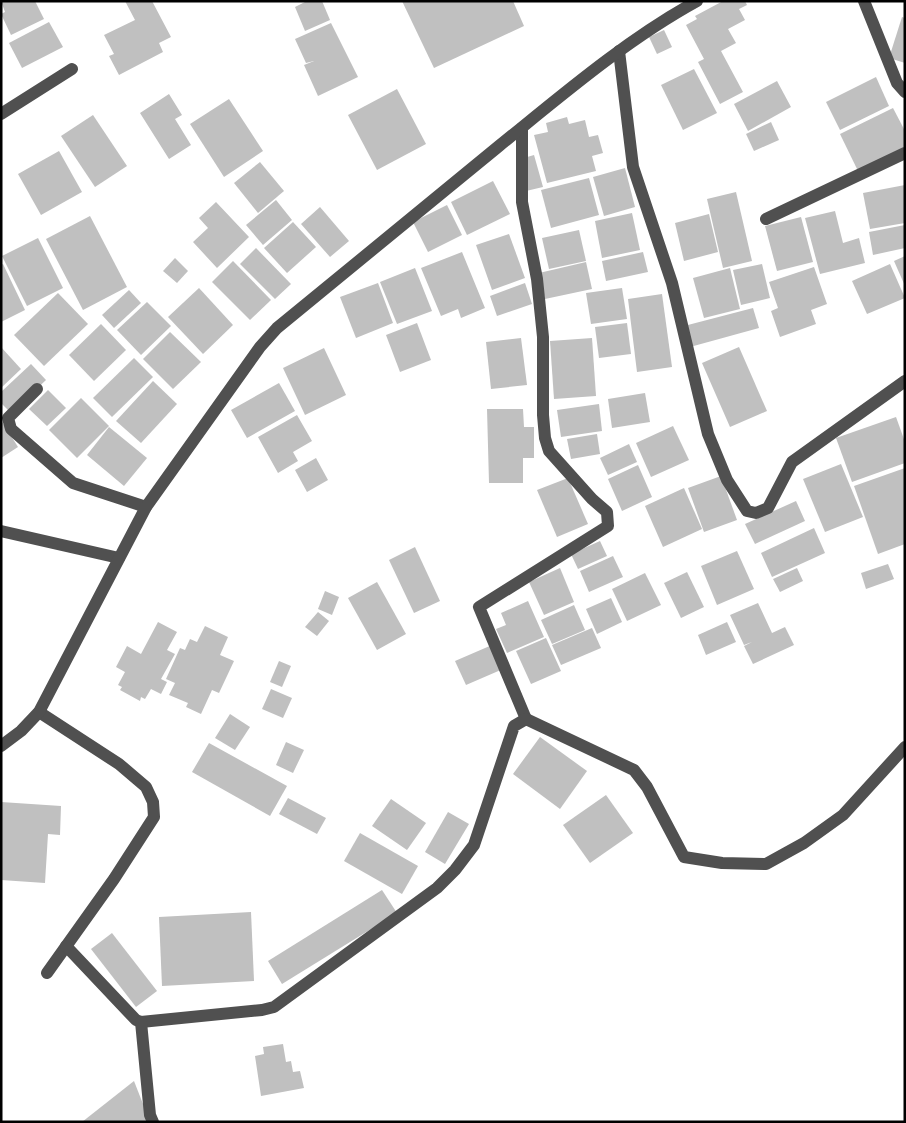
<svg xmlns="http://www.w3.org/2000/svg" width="906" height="1123" font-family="Karla,sans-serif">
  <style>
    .building { fill: #c0c0c0 }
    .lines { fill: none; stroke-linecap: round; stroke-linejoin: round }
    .minor { stroke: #505050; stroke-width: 12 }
  </style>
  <rect width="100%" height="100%" fill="#fff"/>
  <g class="building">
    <polygon points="1,1 35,1 44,19 11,35 1,14 5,12"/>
    <polygon points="125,1 152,1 171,37 159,43 163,52 119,75 109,56 114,54 104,35 135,20"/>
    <polygon points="307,1 322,1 330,20 305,31 295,7"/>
    <polygon points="402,1 513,1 524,26 434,68"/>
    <polygon points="723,1 745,1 747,5 739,9 745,20 728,29 736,43 721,51 743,92 720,104 698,62 704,59 686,25 697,19 695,16"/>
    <polygon points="902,17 905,18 905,63 889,58"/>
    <polygon points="49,22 63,47 22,68 9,43"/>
    <polygon points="331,23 358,77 318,96 304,65 314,61 306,63 295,39"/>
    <polygon points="664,30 672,47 657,54 649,37"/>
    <polygon points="694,69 717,113 683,130 661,85"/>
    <polygon points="876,77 889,106 840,130 826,102"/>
    <polygon points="777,81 791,107 748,131 734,104"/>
    <polygon points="397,89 426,144 377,170 348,115"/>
    <polygon points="169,94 182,115 175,119 191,145 169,159 140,113"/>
    <polygon points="229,99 263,151 224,177 190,124"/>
    <polygon points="893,108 905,131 905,149 858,171 840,134"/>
    <polygon points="93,115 127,166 95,187 61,136"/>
    <polygon points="567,117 569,124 585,120 589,137 598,135 603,153 592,156 596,171 547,183 534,135 548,132 546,123"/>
    <polygon points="771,122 779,140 754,151 746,134"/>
    <polygon points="59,151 82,192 41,215 18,174"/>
    <polygon points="534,155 543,187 526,191 517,160"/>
    <polygon points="260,162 284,191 258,213 234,183"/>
    <polygon points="625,168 635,207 604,216 593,177"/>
    <polygon points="589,178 599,215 551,228 541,190"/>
    <polygon points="493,181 510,214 467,235 451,202"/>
    <polygon points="905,185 905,223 870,229 863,193"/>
    <polygon points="736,192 752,261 723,268 707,199"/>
    <polygon points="276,200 292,220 263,245 246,225"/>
    <polygon points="216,202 249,237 217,268 193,242 208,228 199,218"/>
    <polygon points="447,205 462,235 428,252 413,222"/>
    <polygon points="320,207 349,241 330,257 301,224"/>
    <polygon points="835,211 843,243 859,238 865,263 820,274 805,218"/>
    <polygon points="632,213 640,250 602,258 595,221"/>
    <polygon points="709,214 718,252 684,261 675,223"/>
    <polygon points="90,216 127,287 83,310 46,239"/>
    <polygon points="801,217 813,262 777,271 765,226"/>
    <polygon points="293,222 316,247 287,273 264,248"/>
    <polygon points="905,225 905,248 873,255 869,232"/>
    <polygon points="579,230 586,261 549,269 542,238"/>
    <polygon points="509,234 525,278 492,290 476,245"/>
    <polygon points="38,238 63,288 27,306 2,256"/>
    <polygon points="256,248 291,284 275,299 240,264"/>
    <polygon points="462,252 485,308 461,318 458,309 441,316 421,268"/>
    <polygon points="643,252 648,272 606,281 602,261"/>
    <polygon points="905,256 905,286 894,261"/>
    <polygon points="175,258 188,271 177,283 163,271"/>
    <polygon points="233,261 271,300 250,320 212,282"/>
    <polygon points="586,262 592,289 545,299 539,273"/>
    <polygon points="3,264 25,310 1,322 1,265"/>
    <polygon points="762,264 770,298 741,305 733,270"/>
    <polygon points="890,264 905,298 867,314 852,281"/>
    <polygon points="814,267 827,304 811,310 816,324 780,337 771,311 778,308 769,282"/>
    <polygon points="415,268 432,311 397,324 380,282"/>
    <polygon points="730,268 740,309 704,318 693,278"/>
    <polygon points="378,283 393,323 356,338 340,297"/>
    <polygon points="525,283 532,304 497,316 490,296"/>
    <polygon points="199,288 233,325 203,354 168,317"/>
    <polygon points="622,288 627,319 591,324 586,293"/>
    <polygon points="129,290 141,303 114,328 102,315"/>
    <polygon points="58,293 88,324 44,366 14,335"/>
    <polygon points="662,294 672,367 637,372 628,299"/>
    <polygon points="147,302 171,326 141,355 117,330"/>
    <polygon points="753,308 759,328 690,347 684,326"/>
    <polygon points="417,323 431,360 400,372 386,335"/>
    <polygon points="627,323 631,354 599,358 595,327"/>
    <polygon points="101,324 126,350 94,381 69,355"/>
    <polygon points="170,332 201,362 173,389 143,359"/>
    <polygon points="521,338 527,385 491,389 486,342"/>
    <polygon points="592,338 596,396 554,399 550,341"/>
    <polygon points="1,347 21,369 1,388"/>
    <polygon points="739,347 767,411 730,427 702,363"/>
    <polygon points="324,348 346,395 305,415 283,368"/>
    <polygon points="134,358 153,377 112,417 93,398"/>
    <polygon points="31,364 46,380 11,413 1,403 1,392"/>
    <polygon points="153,381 177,404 141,443 116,421"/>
    <polygon points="279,383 295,411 247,438 231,410"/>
    <polygon points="48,390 66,408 47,426 29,409"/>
    <polygon points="645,393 650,422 612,428 608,399"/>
    <polygon points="81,398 109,426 77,458 49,430"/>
    <polygon points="599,404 602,431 561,437 557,410"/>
    <polygon points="487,409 523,409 524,427 534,427 534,458 523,458 523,483 489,483"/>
    <polygon points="297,415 312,441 293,452 298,461 278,473 258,437"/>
    <polygon points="896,417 905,442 905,463 852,482 836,438"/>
    <polygon points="1,420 18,447 1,458"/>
    <polygon points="673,426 689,460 651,477 636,443"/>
    <polygon points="109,427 147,458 124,486 87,455"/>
    <polygon points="597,434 600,454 571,459 567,439"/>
    <polygon points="629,444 637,462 608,475 600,458"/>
    <polygon points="316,458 328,480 307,492 295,470"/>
    <polygon points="841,464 863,517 825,532 803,479"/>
    <polygon points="638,465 652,497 622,511 608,479"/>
    <polygon points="905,468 905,544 878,554 854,486"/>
    <polygon points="721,476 737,520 704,532 688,488"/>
    <polygon points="568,478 588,524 557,537 537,490"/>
    <polygon points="684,488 702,529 663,547 645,506"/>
    <polygon points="796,501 805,521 755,544 745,524"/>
    <polygon points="814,528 825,553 772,577 761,553"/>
    <polygon points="600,541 607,556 578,569 571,554"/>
    <polygon points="415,547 440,601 414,613 389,560"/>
    <polygon points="737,551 754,589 717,605 701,566"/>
    <polygon points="613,556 623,577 589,592 580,571"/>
    <polygon points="888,564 894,579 866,589 861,573"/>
    <polygon points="560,568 574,602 544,615 529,582"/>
    <polygon points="797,568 803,581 780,592 773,579"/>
    <polygon points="687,572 704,607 681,618 664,583"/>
    <polygon points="645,573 661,605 627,621 612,589"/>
    <polygon points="377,582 406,634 377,650 348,598"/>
    <polygon points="325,591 339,597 332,615 318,609"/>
    <polygon points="611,598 622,622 597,634 586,609"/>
    <polygon points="528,601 544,637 507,653 496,629 506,625 501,613"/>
    <polygon points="758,603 772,633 785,627 794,645 753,664 744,646 752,642 744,645 730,615"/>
    <polygon points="574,605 585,630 552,644 541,620"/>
    <polygon points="318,612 329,621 317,636 305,627"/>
    <polygon points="158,622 177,632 167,650 175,654 161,679 167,682 161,694 151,689 145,699 141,697 140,701 120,690 122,687 118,685 125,672 116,667 127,646 141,654"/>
    <polygon points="727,622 736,642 706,655 698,635"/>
    <polygon points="205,626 228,637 220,655 234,661 219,693 212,690 201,714 186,707 188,703 169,695 175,683 166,679 180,648 185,650 190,639 197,642"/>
    <polygon points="592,628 601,648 561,665 552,645"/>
    <polygon points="546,638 561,671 531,684 516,651"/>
    <polygon points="492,645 503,669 466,685 455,661"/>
    <polygon points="279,661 291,666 282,687 270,682"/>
    <polygon points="271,689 292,698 283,718 262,709"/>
    <polygon points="230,714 250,727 235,750 215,738"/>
    <polygon points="540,737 587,771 560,809 513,774"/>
    <polygon points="286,742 304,750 293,773 276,765"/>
    <polygon points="209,743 287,786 270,816 192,772"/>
    <polygon points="606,795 633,833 590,863 563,825"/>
    <polygon points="288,798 326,818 317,834 279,814"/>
    <polygon points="391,799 426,823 407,850 372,826"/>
    <polygon points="1,802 61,806 60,835 48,834 45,883 1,880"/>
    <polygon points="448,812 469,824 445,864 425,852"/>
    <polygon points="360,833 418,866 402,894 344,861"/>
    <polygon points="382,890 397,913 282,984 268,961"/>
    <polygon points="251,912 254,981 162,986 159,917"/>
    <polygon points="112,933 157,991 136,1007 91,949"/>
    <polygon points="283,1044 286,1062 291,1061 293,1072 300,1071 304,1088 261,1096 255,1056 264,1054 263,1047"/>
    <polygon points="134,1081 150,1122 82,1122"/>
  </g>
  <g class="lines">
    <g class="minor">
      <polyline points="864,1 897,83 905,92"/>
      <polyline points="619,51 633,167 672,283 708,434 727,480 747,511 756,513 768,508 792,462 905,381"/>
      <polyline points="1,114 72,69"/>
      <polyline points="522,128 522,202 537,279 543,337 543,415 545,438 549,451 592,499 607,512 608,526 479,607 526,719"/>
      <polyline points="766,219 905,153"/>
      <polyline points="37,389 8,418 11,429 73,483 146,507"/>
      <polyline points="1,531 119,558"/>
      <polyline points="39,712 119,764 146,787 153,802 154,817 114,879 47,973"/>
      <path d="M1,746L21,731L39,712L146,507L260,347L277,328C351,268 425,207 499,146C562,95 626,40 697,1"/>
      <polyline points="66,946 136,1020 141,1022 262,1010 274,1007 437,888 455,870 474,845 514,726 526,719 634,770 647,787 684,857 722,863 766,864 804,843 843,815 905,747"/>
      <polyline points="141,1022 150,1115 153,1122"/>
    </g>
  </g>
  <rect width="906" height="1123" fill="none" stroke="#000000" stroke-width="5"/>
</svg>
